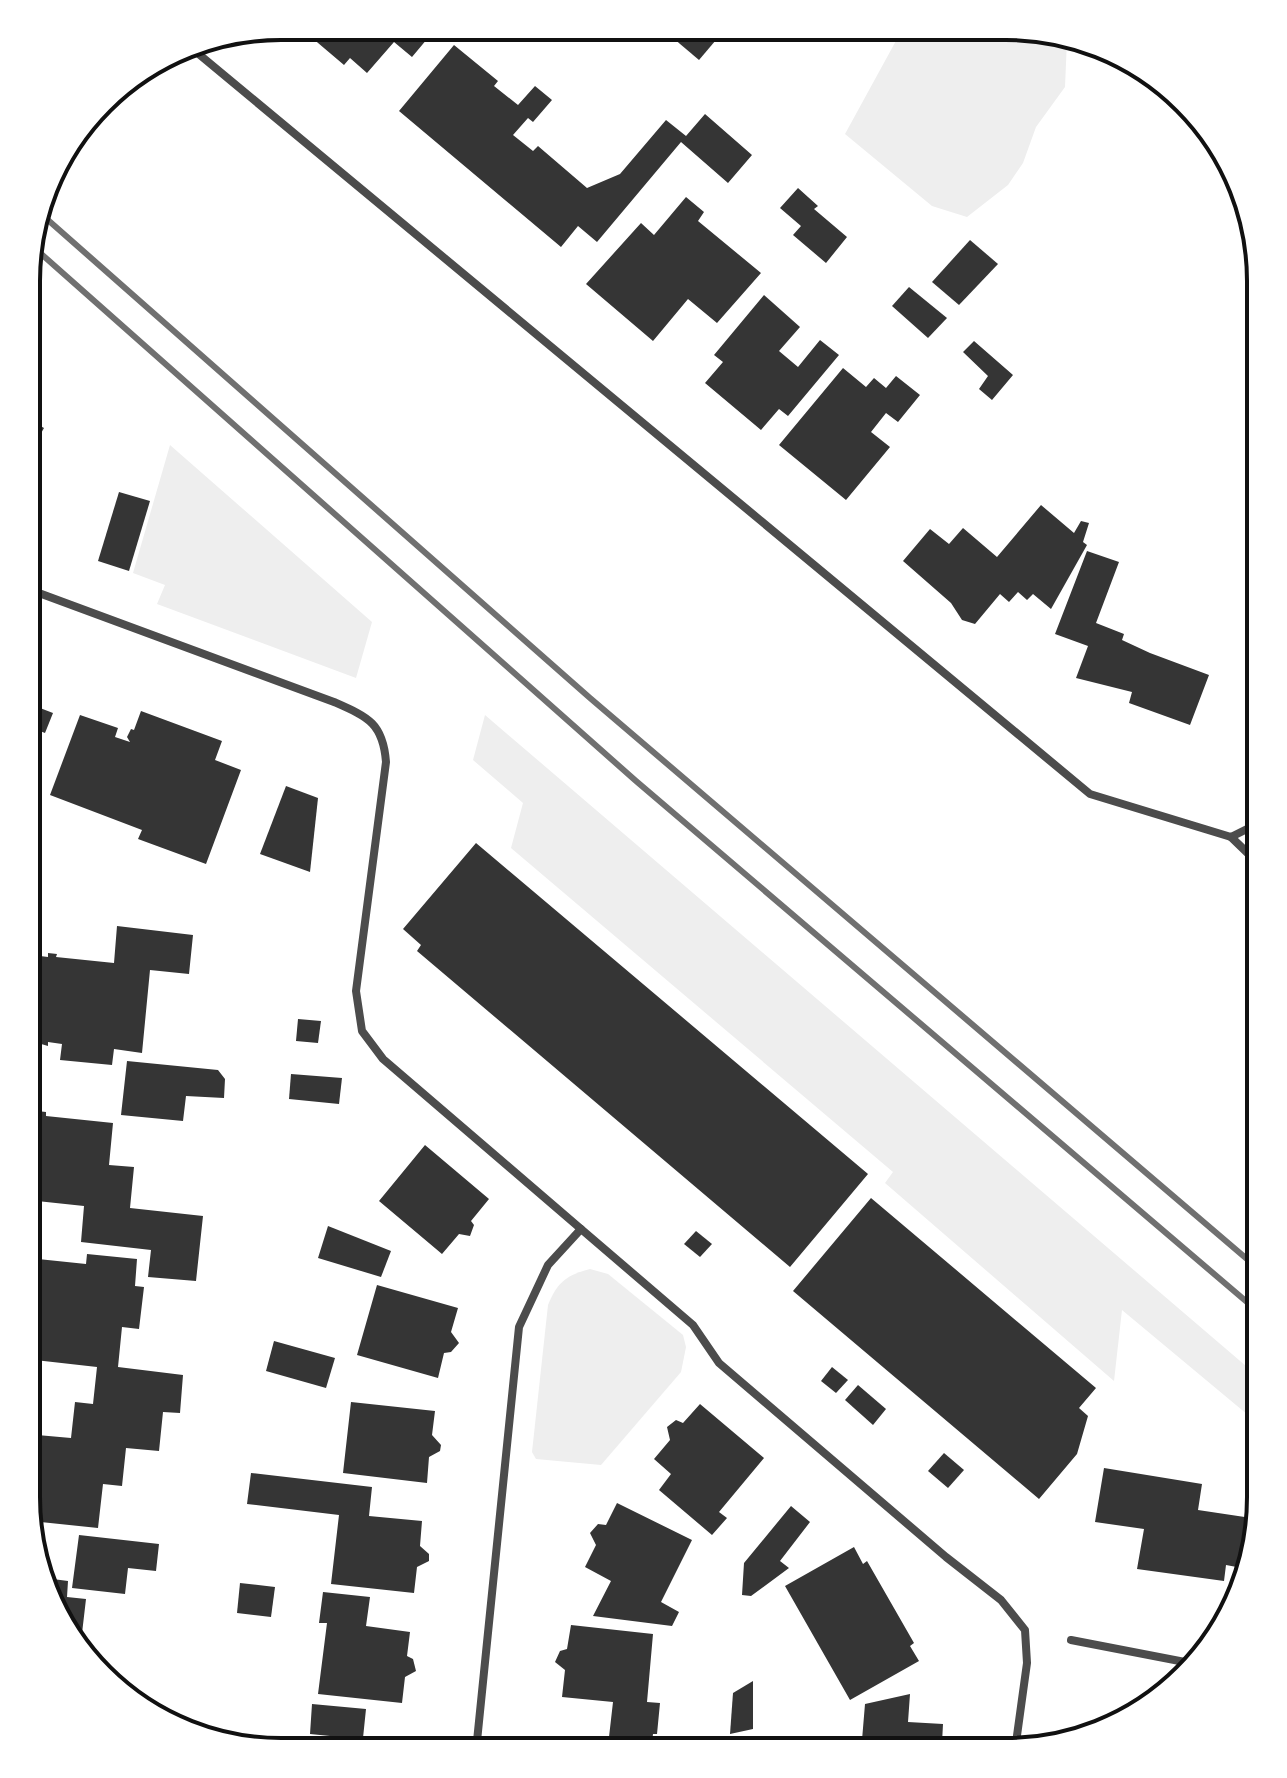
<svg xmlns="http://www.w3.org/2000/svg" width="1287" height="1778" font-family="'Work Sans',sans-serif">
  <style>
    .green { fill: #eee }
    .building { fill: #353535 }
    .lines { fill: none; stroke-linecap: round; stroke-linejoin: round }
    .minor { stroke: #4c4c4c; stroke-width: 8 }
    .rail { stroke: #707070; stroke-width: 6 }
    .rim { fill: none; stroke: #111; stroke-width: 4 }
  </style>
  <rect width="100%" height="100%" fill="#fff"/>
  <g class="green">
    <polygon points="903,28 1039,28 1067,40 1065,87 1036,127 1023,163 1008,185 967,217 932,206 845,134"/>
    <polygon points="170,445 372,622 356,678 157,604 165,585 133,573"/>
    <polygon points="485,715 1260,1378 1260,1425 1122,1310 1114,1381 885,1183 893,1172 511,848 523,803 473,760"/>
    <path d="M590,1269L608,1274L683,1335L686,1347L681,1372L601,1465L536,1459L532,1452L548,1305C557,1283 566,1275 590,1269Z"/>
  </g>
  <g class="building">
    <polygon points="298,26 438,26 412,57 394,42 367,73 350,58 344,65"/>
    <polygon points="444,26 472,27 460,40"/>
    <polygon points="660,27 727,27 699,60"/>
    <polygon points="454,45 498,81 494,86 518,105 535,86 552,100 533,122 528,118 513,135 533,151 538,146 587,188 620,174 666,120 686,136 705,114 752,155 728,183 681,142 597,242 578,226 561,247 399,111"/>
    <polygon points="798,188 818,206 814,209 847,237 826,263 793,235 801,226 780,208"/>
    <polygon points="686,197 704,212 698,221 761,273 717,323 688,299 653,341 586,284 641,223 654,235"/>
    <polygon points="970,240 998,264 959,305 932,282"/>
    <polygon points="909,287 947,318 928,338 892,306"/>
    <polygon points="764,295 800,327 779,351 798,367 820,340 839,355 788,416 779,409 761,430 705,383 723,362 714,355"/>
    <polygon points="974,341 1013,375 992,400 979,389 988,376 963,352"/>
    <polygon points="843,368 866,387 874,378 886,388 896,376 920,395 898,422 886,413 871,432 890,447 846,500 779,445"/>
    <polygon points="28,419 44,428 28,456"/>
    <polygon points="119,492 150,501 129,571 98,561"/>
    <polygon points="1041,505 1074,533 1081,521 1089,523 1083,542 1087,545 1051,609 1033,594 1027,600 1018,592 1009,602 1000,594 975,624 962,620 951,603 903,561 930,529 949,544 963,528 997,557"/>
    <polygon points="1087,551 1119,562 1096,623 1124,634 1122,640 1150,653 1209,675 1190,725 1129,703 1132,692 1076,678 1088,646 1055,634"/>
    <polygon points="27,703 53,713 45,733 27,726"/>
    <polygon points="141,711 222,741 215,760 241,770 206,864 138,839 142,830 50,795 80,715 118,728 115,737 130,742 127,737 131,729 134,730"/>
    <polygon points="286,786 318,798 310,872 260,854"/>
    <polygon points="476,843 868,1174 790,1267 417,951 421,945 403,929"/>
    <polygon points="117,926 193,935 189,974 150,970 142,1053 114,1049 112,1065 60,1060 62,1044 48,1042 48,1046 31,1041 40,956 48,957 48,953 57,954 56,957 114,963"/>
    <polygon points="298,1019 321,1021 318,1043 296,1041"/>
    <polygon points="127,1061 218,1070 225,1079 224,1098 186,1096 183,1121 121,1115"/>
    <polygon points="291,1074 342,1078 339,1104 289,1099"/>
    <polygon points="37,1111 46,1112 46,1116 113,1123 109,1165 134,1167 130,1208 203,1216 196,1281 148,1277 151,1250 81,1242 84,1206 37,1201 36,1205 27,1204 27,1130 29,1113 37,1114"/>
    <polygon points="425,1145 489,1199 471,1221 474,1225 470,1236 459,1234 442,1254 379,1201"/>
    <polygon points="871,1198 1096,1388 1079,1408 1088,1416 1077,1454 1039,1499 793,1291"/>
    <polygon points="328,1226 391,1251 381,1277 318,1258"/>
    <polygon points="696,1231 712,1244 700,1257 684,1244"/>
    <polygon points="87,1254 137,1259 135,1286 144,1287 139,1329 122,1327 118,1367 183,1375 180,1413 163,1412 159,1451 126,1448 122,1486 103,1484 98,1528 31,1521 26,1497 26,1434 71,1438 75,1402 93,1404 97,1367 26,1359 26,1270 36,1275 38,1259 86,1264"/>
    <polygon points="377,1285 458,1308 451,1332 459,1343 451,1352 444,1353 438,1378 357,1355"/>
    <polygon points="274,1341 335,1358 326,1388 266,1371"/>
    <polygon points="832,1367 848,1380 836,1393 821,1381"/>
    <polygon points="858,1385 886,1409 873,1425 845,1400"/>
    <polygon points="351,1402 435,1411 432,1435 441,1445 440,1451 429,1457 427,1483 343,1473"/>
    <polygon points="700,1404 764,1458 719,1512 727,1518 712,1535 659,1490 671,1474 654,1459 670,1440 667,1427 676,1420 683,1423"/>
    <polygon points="944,1453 964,1470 948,1488 928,1471"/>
    <polygon points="1104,1468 1202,1484 1198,1510 1258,1519 1242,1568 1226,1565 1224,1581 1137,1569 1144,1529 1095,1522"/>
    <polygon points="251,1473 372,1487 369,1516 422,1521 420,1546 429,1554 429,1561 417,1567 414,1593 331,1584 339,1515 247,1504"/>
    <polygon points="617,1503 692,1540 661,1602 679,1612 672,1626 593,1616 611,1581 585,1567 596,1545 590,1533 598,1524 606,1525"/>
    <polygon points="791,1506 810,1522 780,1561 789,1568 751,1596 742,1595 744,1563"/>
    <polygon points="79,1535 159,1544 156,1571 128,1568 125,1594 72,1588"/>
    <polygon points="854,1547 863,1564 867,1561 914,1643 910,1646 919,1661 850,1700 785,1586"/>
    <polygon points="45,1578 68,1581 67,1597 86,1599 81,1642 52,1609"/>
    <polygon points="240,1583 275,1587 271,1617 237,1613"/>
    <polygon points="323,1592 370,1597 366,1626 410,1632 407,1656 413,1659 416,1671 405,1677 402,1703 318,1694 327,1623 319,1623"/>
    <polygon points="571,1625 653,1634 647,1702 660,1703 657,1734 653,1734 652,1742 609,1737 613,1702 562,1697 565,1670 555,1662 560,1651 567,1649"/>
    <polygon points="753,1681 753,1729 730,1734 733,1693"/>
    <polygon points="910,1694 908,1722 943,1724 942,1743 947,1743 946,1752 861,1752 865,1704"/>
    <polygon points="312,1704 366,1709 363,1738 414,1743 413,1750 329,1750 330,1736 310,1734"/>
    <polygon points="557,1742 626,1749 626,1751 556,1751"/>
  </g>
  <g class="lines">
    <g class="minor">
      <polyline points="189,46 1090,794 1231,837 1261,822"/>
      <path d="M28,589L334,702C368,717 383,723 386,762L356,991L362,1031L383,1059L581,1229"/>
      <polyline points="1231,837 1261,866"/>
      <polyline points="1071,1640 1190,1663"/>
      <polyline points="476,1751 519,1327 548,1265 581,1229 693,1325 719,1363 946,1557 1001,1600 1025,1630 1027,1663 1015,1750"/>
    </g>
    <g class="rail">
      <polyline points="40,213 590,698 1261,1271"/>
      <polyline points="30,244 636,781 1261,1314"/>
    </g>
  </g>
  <path d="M0 0H1287V1778H0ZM281 40H1006A241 241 0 0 1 1247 281V1497A241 241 0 0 1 1006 1738H281A241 241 0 0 1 40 1497V281A241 241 0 0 1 281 40Z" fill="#fff" fill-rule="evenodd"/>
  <path class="rim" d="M281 40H1006A241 241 0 0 1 1247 281V1497A241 241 0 0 1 1006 1738H281A241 241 0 0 1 40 1497V281A241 241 0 0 1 281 40Z"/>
</svg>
